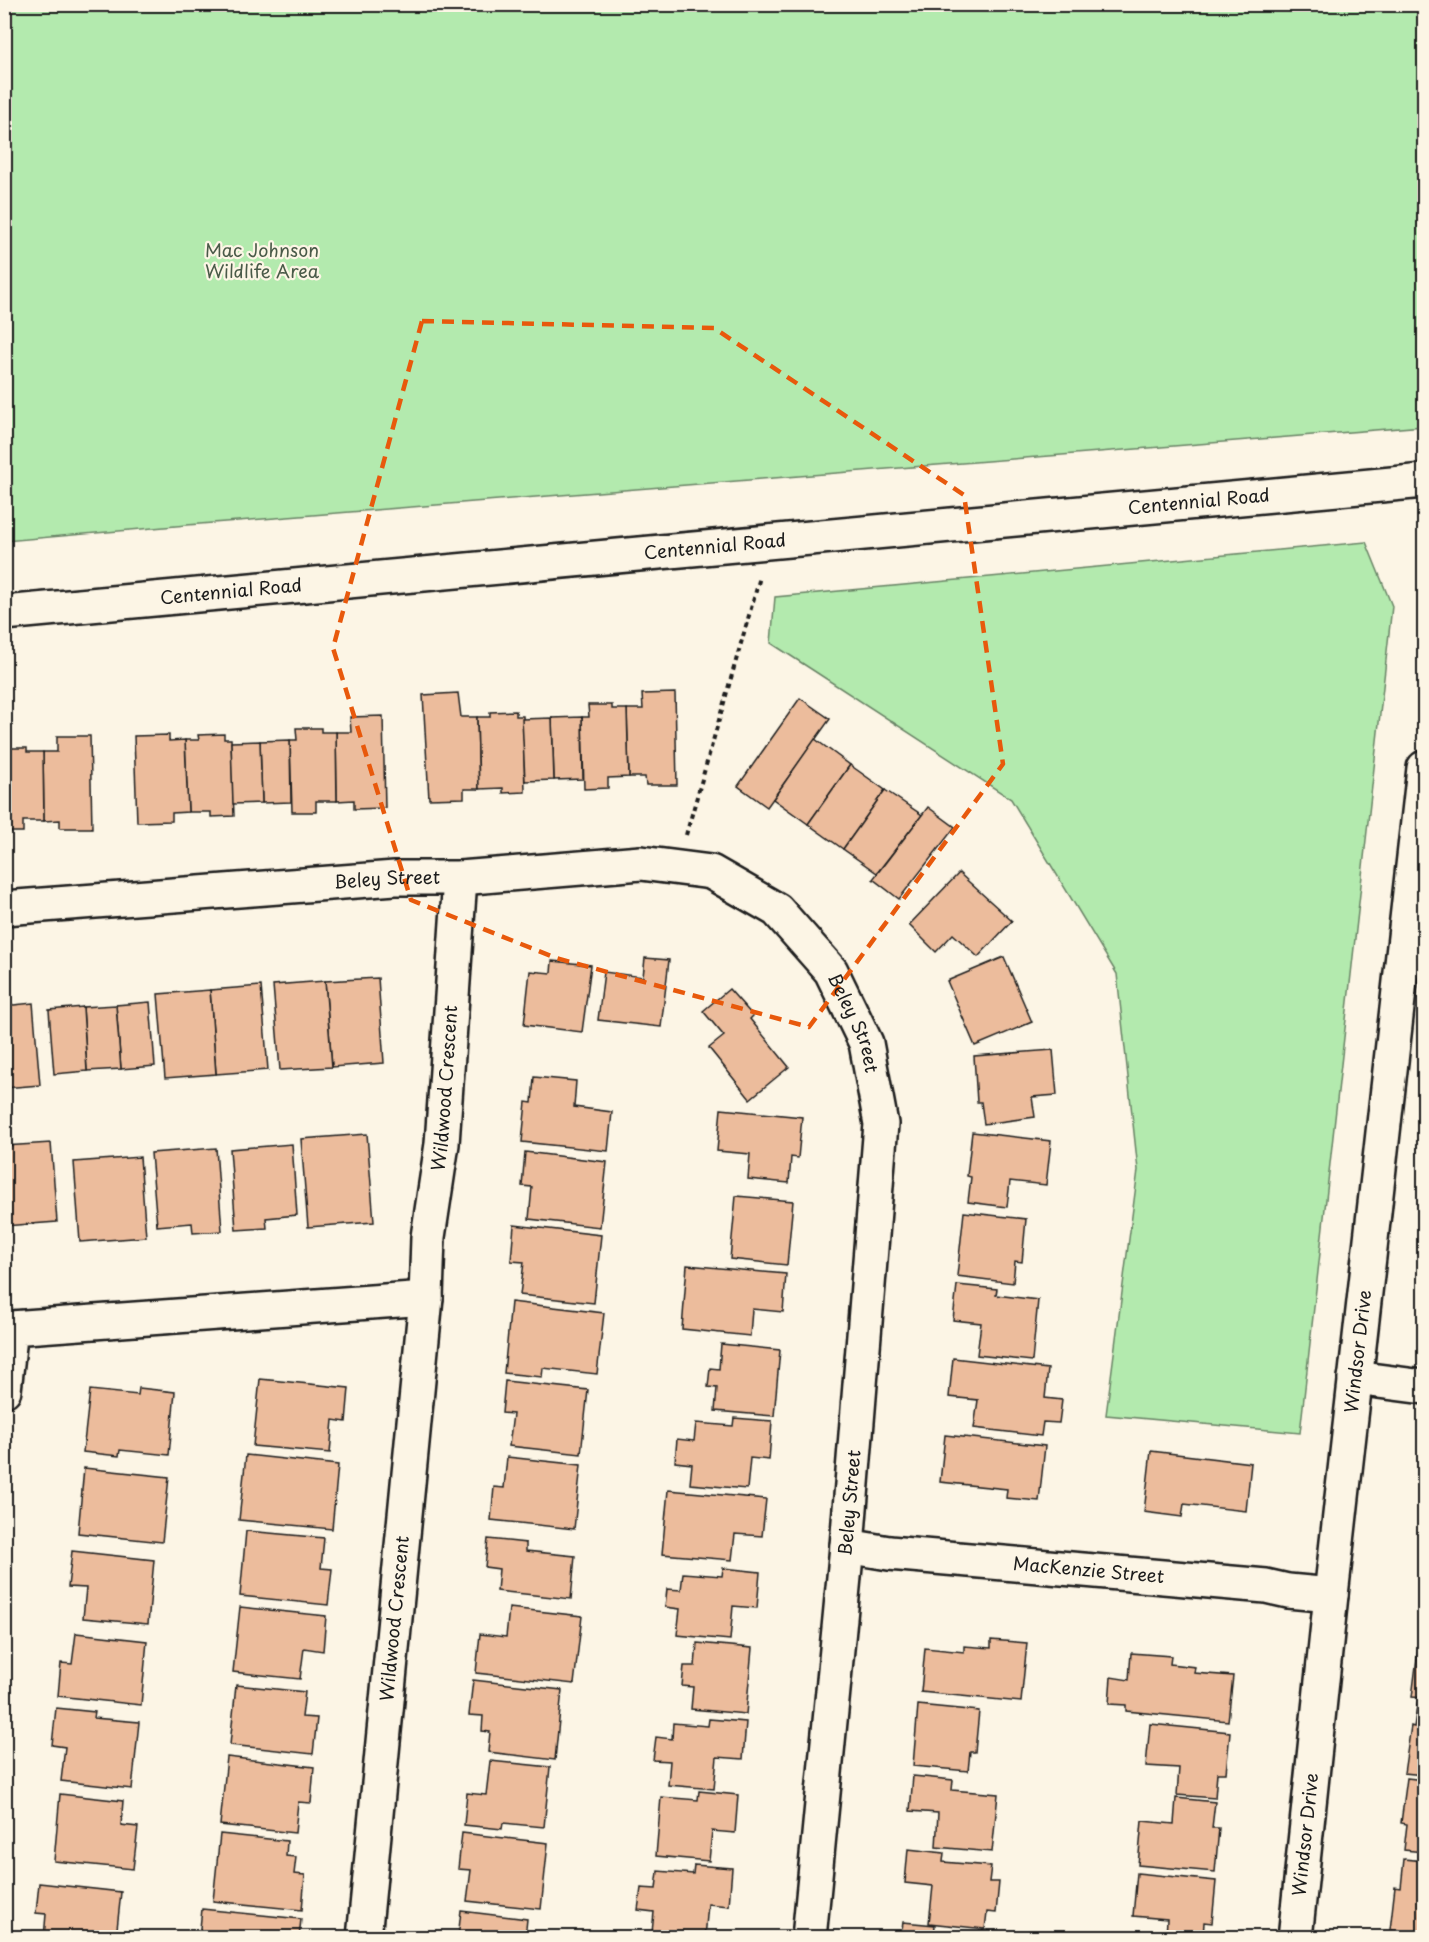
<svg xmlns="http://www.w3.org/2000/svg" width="1429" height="1942" font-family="'Playpen Sans',sans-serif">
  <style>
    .green { fill: #b3eaae; stroke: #688365; stroke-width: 1.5 }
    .building { fill: #ecbc9c; stroke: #1c1c1c; stroke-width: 1.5 }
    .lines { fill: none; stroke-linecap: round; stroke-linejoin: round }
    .street-casing { stroke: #1c1c1c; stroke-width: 38 }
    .secondary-casing { stroke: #1c1c1c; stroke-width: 38 }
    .path { stroke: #1c1c1c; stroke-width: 4; stroke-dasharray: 4.5 4.5; stroke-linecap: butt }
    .street { stroke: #fcf5e5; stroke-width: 33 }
    .secondary { stroke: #fcf5e5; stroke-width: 33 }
    .marked { fill: none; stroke: #e8590c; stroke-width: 4.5; stroke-dasharray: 12 8; stroke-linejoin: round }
    .labels { text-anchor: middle; stroke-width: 4.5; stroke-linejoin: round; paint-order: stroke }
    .park-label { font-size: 18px; fill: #495a48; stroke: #fcf5e5 }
    .street-label { font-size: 18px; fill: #1c1c1c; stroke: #fcf5e5 }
  </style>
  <rect width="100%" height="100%" fill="#fcf5e5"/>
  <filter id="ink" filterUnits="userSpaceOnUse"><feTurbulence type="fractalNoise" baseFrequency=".0167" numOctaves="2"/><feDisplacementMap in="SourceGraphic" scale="12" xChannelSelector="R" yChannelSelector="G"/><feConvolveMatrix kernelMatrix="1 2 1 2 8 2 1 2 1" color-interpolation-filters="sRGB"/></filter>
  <g filter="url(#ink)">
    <g class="green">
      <polygon points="5,4 1424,5 1424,426 187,525 5,541"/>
      <polygon points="1366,542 1392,606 1300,1433 1106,1415 1138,1170 1117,974 1011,799 771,643 775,597"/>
    </g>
    <g class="building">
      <polygon points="458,693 461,717 477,717 479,789 464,789 464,798 429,799 423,695"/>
      <polygon points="675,693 677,785 646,785 645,777 629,777 627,709 643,709 642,694"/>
      <polygon points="800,698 830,719 767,807 738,786"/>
      <polygon points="588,705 612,705 612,709 627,709 629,777 608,778 608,788 584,789 582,717 589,717"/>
      <polygon points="516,711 516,716 523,716 525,792 503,793 503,788 479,789 477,717 490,717 490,712"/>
      <polygon points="383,716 385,808 354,809 354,800 337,801 336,732 351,732 350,717"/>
      <polygon points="582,717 583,779 554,780 552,718"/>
      <polygon points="552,718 554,780 525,781 522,719"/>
      <polygon points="296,728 321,728 321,732 336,732 337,801 316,801 316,812 292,812 290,740 297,740"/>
      <polygon points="224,734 224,739 231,739 234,816 211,817 211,812 188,812 185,740 199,740 198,735"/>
      <polygon points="169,735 169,741 185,740 188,812 172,813 172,821 137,822 134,736"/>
      <polygon points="57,736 90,736 92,828 60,828 60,820 44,821 43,752 57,752"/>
      <polygon points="815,739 850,765 808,824 773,799"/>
      <polygon points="290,740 291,802 262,803 260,741"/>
      <polygon points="260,741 262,803 233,804 231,742"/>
      <polygon points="4,748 27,748 27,752 43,752 44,821 23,821 23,832 4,832"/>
      <polygon points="850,765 885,790 843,849 808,824"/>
      <polygon points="885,790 922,815 877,873 843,849"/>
      <polygon points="928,807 955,827 899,899 873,879"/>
      <polygon points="959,873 1012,921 978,957 953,934 936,952 909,925"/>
      <polygon points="1004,957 1032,1022 975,1046 947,981"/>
      <polygon points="645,958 669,960 661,1027 598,1020 604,972 643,977"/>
      <polygon points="552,961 591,965 582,1032 524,1025 530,971 551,973"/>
      <polygon points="378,978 384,1063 332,1067 325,981"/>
      <polygon points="325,981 332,1067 280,1070 273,985"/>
      <polygon points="261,986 268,1070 216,1074 210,990"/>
      <polygon points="729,989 753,1016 750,1019 789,1067 750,1099 709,1048 724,1036 703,1011"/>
      <polygon points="210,990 216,1074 165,1078 158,994"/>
      <polygon points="150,1002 155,1066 121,1069 116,1005"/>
      <polygon points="33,1003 40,1085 4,1088 4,1006"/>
      <polygon points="116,1005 121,1069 87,1071 83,1007"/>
      <polygon points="83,1007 87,1071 54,1074 49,1010"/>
      <polygon points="1053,1050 1057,1095 1032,1097 1035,1117 984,1124 981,1102 977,1102 974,1056"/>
      <polygon points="534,1077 576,1081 574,1107 612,1112 608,1151 522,1142 526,1102 532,1103"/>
      <polygon points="721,1109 802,1117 798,1158 791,1157 789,1183 748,1179 750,1154 717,1151"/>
      <polygon points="972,1132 1051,1141 1046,1185 1010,1181 1007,1207 968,1202 971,1177 967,1176"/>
      <polygon points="367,1134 374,1222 308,1227 301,1139"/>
      <polygon points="51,1143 57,1222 4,1226 4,1146"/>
      <polygon points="292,1144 297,1215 266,1218 267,1228 236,1230 230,1149"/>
      <polygon points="216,1148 222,1231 193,1233 192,1223 157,1226 151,1153"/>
      <polygon points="525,1152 607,1162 600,1227 529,1219 532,1187 522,1186"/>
      <polygon points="140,1157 146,1237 80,1242 74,1162"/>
      <polygon points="736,1196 793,1201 787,1265 730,1259"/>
      <polygon points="964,1212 1026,1219 1022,1262 1015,1261 1013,1283 957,1276"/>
      <polygon points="514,1225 601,1235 594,1303 520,1295 524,1262 511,1261"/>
      <polygon points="687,1265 786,1274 783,1312 752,1309 750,1336 682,1329"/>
      <polygon points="957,1285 997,1289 996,1295 1038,1300 1032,1361 977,1355 981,1323 953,1320"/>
      <polygon points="511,1302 604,1313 597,1374 543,1368 542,1377 504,1373"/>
      <polygon points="721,1344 780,1350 774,1416 715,1411 717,1388 708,1387 710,1368 719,1369"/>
      <polygon points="953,1358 1048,1369 1045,1398 1062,1400 1059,1423 1043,1422 1041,1436 974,1428 978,1400 949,1397"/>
      <polygon points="260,1379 349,1388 346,1422 333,1420 330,1453 253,1446"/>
      <polygon points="505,1381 588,1390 581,1454 509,1446 513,1414 502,1413"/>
      <polygon points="139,1388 175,1392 169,1455 120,1450 119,1456 83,1452 90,1390 138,1395"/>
      <polygon points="734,1418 772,1421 769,1460 750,1458 747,1489 690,1484 692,1464 675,1462 677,1439 694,1441 696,1423 733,1426"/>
      <polygon points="945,1435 1045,1446 1039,1501 1006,1498 1007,1489 940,1482"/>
      <polygon points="1151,1451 1251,1463 1246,1511 1184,1504 1182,1517 1144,1512"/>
      <polygon points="246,1455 338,1465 332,1529 239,1520"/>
      <polygon points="507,1457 581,1465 574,1529 491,1520 494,1487 504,1488"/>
      <polygon points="84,1468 169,1477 162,1542 78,1533"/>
      <polygon points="668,1490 766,1499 762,1536 735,1534 732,1560 662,1554"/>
      <polygon points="246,1531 324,1538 321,1568 332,1569 328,1605 240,1596"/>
      <polygon points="488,1539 526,1543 526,1551 575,1556 571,1599 497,1591 499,1569 485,1567"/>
      <polygon points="72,1551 154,1560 148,1624 83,1618 86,1588 68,1587"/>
      <polygon points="723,1568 760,1572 757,1608 733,1606 730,1640 677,1635 680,1609 665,1607 667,1589 681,1590 683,1573 722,1576"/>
      <polygon points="240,1607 326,1616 323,1651 304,1648 300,1679 233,1672"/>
      <polygon points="509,1608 582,1616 574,1684 476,1673 480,1634 506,1637"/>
      <polygon points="1424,1628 1424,1698 1412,1697 1418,1650 1422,1651"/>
      <polygon points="76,1633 147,1641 141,1705 58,1696 61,1663 72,1664"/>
      <polygon points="991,1640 1027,1643 1021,1702 921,1692 925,1648 964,1652 964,1646 991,1648"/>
      <polygon points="697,1643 752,1648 746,1714 691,1709 693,1687 682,1686 684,1666 695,1666"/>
      <polygon points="1131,1653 1171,1656 1170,1664 1195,1667 1194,1673 1233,1676 1228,1721 1126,1711 1126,1705 1109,1704 1111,1677 1129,1680"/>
      <polygon points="473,1680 562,1690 555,1760 488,1752 490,1732 482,1731 483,1716 469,1715"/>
      <polygon points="236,1685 305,1692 302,1717 317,1718 313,1754 230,1745"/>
      <polygon points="1418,1700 1424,1701 1424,1775 1404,1773 1411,1726 1414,1727"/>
      <polygon points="918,1705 979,1711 975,1752 970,1752 968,1771 913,1766"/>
      <polygon points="56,1708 95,1712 94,1718 139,1722 132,1789 61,1781 65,1747 52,1745"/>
      <polygon points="709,1719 746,1722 743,1759 717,1757 714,1789 668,1785 670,1761 653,1760 656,1737 672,1739 673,1723 708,1726"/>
      <polygon points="1150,1724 1230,1732 1226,1773 1217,1773 1215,1798 1177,1795 1179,1768 1146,1766"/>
      <polygon points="227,1757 314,1767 311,1803 298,1802 295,1833 220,1825"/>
      <polygon points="490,1761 550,1767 544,1827 503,1823 502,1829 464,1825 467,1793 486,1795"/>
      <polygon points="913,1776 953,1780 952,1790 998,1794 992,1852 936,1847 938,1813 910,1811"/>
      <polygon points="1407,1778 1424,1780 1424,1852 1404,1850 1407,1824 1401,1823"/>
      <polygon points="699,1791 738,1795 735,1833 712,1831 709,1861 656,1856 661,1797 698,1800"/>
      <polygon points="60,1794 123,1801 121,1825 138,1827 133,1869 54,1861"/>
      <polygon points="1176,1798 1215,1802 1212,1828 1219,1828 1215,1872 1138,1865 1142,1821 1174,1824"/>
      <polygon points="462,1833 548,1843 541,1909 467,1901 471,1870 458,1869"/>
      <polygon points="220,1834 287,1841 286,1856 296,1857 294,1874 305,1875 302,1910 213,1901"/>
      <polygon points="908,1849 944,1853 943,1862 991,1866 989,1882 999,1882 996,1913 987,1912 985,1929 929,1923 933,1886 905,1883"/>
      <polygon points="1404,1859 1424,1861 1424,1935 1390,1930 1395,1887 1401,1888"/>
      <polygon points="694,1865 732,1868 729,1906 708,1904 705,1938 652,1933 654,1912 638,1910 641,1888 656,1889 658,1871 693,1874"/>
      <polygon points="1137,1873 1216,1881 1212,1923 1204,1922 1203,1938 1166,1938 1167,1919 1133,1916"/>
      <polygon points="39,1883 121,1892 116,1938 44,1938 46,1914 36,1913"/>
      <polygon points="202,1909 301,1919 299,1938 199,1938"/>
      <polygon points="461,1911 527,1919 525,1938 458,1938"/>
      <polygon points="903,1922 935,1925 934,1935 956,1938 901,1938"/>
    </g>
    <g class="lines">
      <g class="street-casing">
        <g id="street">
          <path id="s1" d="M4,908L395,878H460L641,863L711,872L777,910L831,971L866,1043L881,1124L847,1546L809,1938"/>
          <polyline points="1355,1378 1424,1387"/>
          <polyline points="4,1390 11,1328 426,1298"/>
          <path id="s2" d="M847,1546L889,1553L1266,1586L1288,1591L1331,1595"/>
          <path id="s3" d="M364,1938L426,1298L428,1237L442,1144L460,878"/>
        </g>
      </g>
      <g class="secondary-casing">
        <g id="secondary">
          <path id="s4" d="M4,613L1424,481"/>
          <path id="s5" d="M1295,1938L1331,1595L1424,768"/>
        </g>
      </g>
      <polyline class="path" points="686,835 760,577"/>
      <use href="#street" class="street"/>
      <use href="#secondary" class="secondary"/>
    </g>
  </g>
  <path class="marked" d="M422,321L714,328L964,495L1003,764L809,1027L556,958L411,900L333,648Z"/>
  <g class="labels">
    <g class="park-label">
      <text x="262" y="257">Mac Johnson<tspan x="262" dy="21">Wildlife Area</tspan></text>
    </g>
    <g class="street-label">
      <text dy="6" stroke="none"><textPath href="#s4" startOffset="1200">Centennial Road</textPath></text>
      <text dy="6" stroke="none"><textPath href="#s4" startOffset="714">Centennial Road</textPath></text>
      <text dy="6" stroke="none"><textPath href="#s4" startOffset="228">Centennial Road</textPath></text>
      <text dy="6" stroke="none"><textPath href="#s1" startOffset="384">Beley Street</textPath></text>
      <text dy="6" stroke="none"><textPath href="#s1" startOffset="924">Beley Street</textPath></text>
      <text dy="6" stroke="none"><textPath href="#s3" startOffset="854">Wildwood Crescent</textPath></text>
      <text dy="6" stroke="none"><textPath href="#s5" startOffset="590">Windsor Drive</textPath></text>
      <text transform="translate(850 1503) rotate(-85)" y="6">Beley Street</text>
      <text dy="6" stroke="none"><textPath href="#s2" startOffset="243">MacKenzie Street</textPath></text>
      <text dy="6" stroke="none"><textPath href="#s3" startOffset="321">Wildwood Crescent</textPath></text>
      <text dy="6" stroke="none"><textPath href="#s5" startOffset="104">Windsor Drive</textPath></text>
    </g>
  </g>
  <rect width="1429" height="1942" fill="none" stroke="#fcf5e5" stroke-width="24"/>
  <rect x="12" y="12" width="1405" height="1918" fill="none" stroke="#1c1c1c" stroke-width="2" filter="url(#ink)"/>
</svg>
